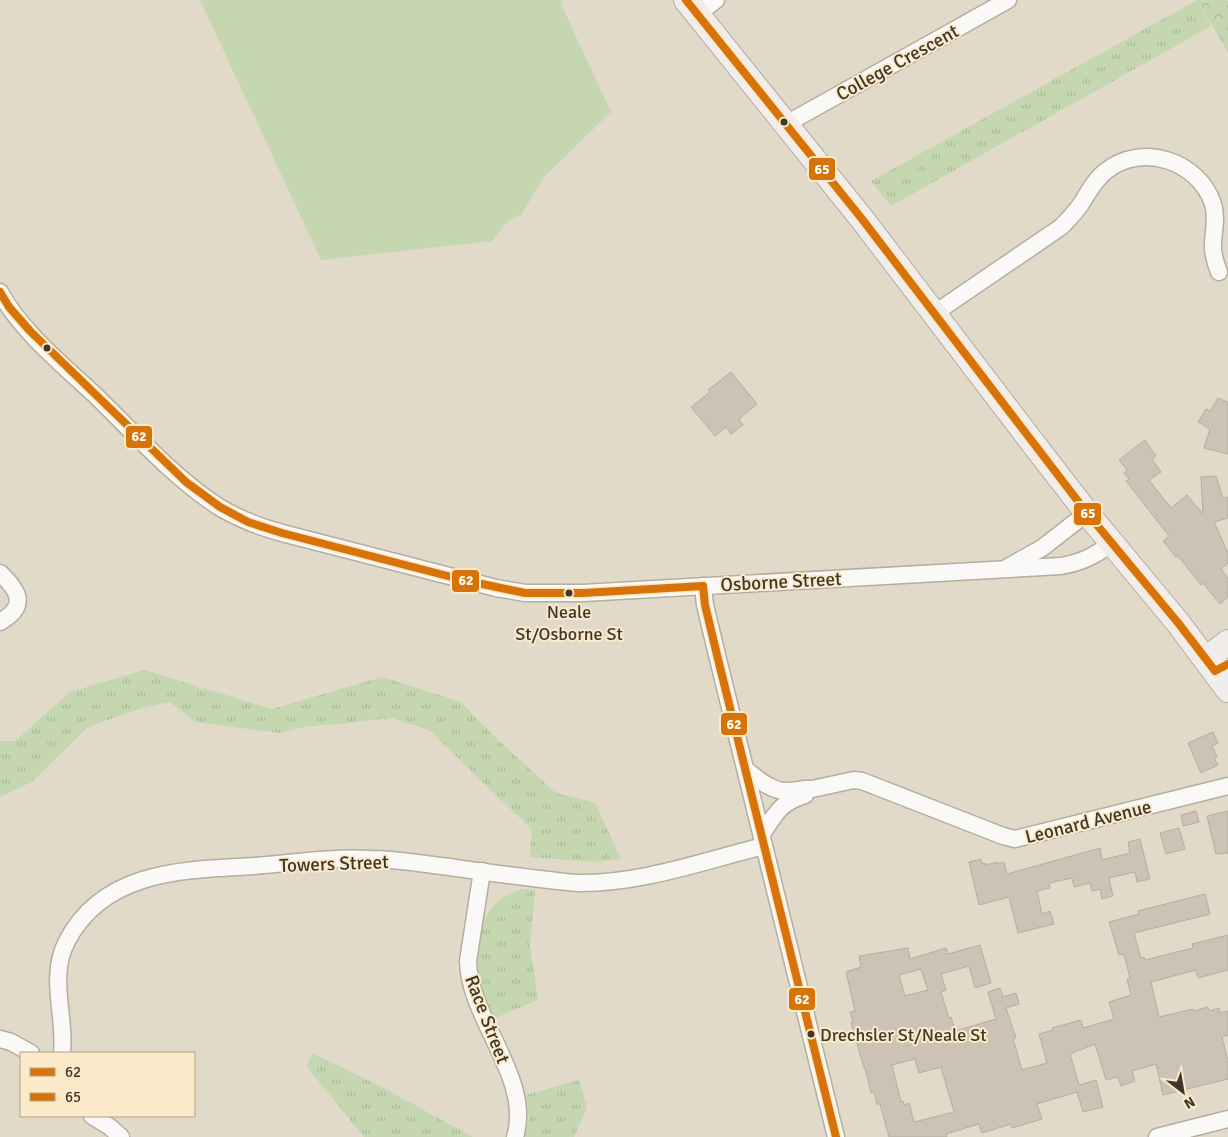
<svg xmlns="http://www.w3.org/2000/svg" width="1228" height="1137" font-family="Signika,sans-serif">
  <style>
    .grass { fill: url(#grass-tufts) }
    .forest { fill: url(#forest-crowns) }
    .pitch { fill: #c5d7b0 }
    .building { fill: #ccc3b6; stroke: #b6ada0; fill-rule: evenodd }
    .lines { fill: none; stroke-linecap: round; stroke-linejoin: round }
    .street-casing { stroke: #b4aea0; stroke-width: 19 }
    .secondary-casing { stroke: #b4aea0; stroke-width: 26 }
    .street { stroke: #fbf9f7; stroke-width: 16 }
    .secondary { stroke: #f1edea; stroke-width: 24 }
    .bus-1-casing { stroke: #fbeaca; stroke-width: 11 }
    .bus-2-casing { stroke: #fbeaca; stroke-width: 11 }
    .bus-1 { stroke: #d87309; stroke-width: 8 }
    .bus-2 { stroke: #d87309; stroke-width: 8 }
    .bus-dot { fill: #3e382b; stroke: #fbeaca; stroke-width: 2 }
    .labels { text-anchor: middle; stroke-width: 4; stroke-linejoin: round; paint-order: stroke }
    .bus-label { font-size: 18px; fill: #3e382b; stroke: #fbeaca }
    .street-label { font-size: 19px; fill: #3e382b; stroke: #fbeaca }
    .line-badge { stroke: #fbeaca; stroke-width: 2 }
    .badge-label { font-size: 14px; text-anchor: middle; font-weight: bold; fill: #fff }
  </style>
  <defs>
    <pattern id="grass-tufts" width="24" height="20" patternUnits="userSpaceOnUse" patternTransform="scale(1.25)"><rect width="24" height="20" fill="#c5d7b0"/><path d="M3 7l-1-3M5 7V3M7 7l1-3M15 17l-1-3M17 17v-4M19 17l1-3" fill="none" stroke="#aab998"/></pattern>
    <pattern id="forest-crowns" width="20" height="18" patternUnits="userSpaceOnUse" patternTransform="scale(1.25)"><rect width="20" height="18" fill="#c5d7b0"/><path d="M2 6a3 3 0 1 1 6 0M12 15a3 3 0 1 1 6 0" fill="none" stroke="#aab998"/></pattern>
  </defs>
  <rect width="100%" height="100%" fill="#e2dac8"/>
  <g class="grass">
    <polygon points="1197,0 1211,26 891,206 871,181"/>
    <polygon points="144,670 272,709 382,677 461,702 494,736 556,793 595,803 621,859 594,862 530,857 532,830 429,730 391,718 329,725 309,726 280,733 195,722 170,702 148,706 88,727 32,782 0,797 0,741 15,741 70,692"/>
    <path d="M521,889L535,890L530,945L538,1000L493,1019C489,1008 482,997 479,987C473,968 479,927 489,911C497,900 509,893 521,889Z"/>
    <polygon points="312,1053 382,1087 473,1137 364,1137 307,1067"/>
    <polygon points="579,1080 587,1107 574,1137 524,1137 529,1120 526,1095"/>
  </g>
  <polygon class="forest" points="1197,0 1228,0 1228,52"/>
  <polygon class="pitch" points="200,0 563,0 560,2 611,112 544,177 521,215 508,221 492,241 321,260"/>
  <g class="building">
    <polygon points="731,372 757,404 739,419 743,425 731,434 726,427 715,436 691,407 710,392 708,390"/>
    <polygon points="1218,398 1228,402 1228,454 1204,448 1210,429 1198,422 1206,409 1210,411"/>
    <polygon points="1145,440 1156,456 1152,459 1161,472 1149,480 1171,508 1187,495 1203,514 1201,477 1216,476 1223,498 1228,497 1228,518 1214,522 1228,553 1228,563 1221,569 1228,578 1228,597 1220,604 1203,583 1201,585 1178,556 1176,557 1163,541 1169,536 1126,481 1129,479 1124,473 1127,470 1119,460"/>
    <polygon points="1213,732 1218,743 1212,746 1217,757 1214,758 1218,765 1201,773 1188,743"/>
    <polygon points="1196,811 1199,822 1183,826 1181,815"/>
    <polygon points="1228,811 1228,853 1216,854 1207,816"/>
    <polygon points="1179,828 1185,849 1166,854 1160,833"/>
    <polygon points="1140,839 1150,879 1137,882 1135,872 1109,878 1113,896 1102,899 1100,889 1092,891 1090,883 1074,887 1072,878 1049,883 1050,888 1037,891 1042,914 1050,911 1054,924 1018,933 1009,897 979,905 969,862 981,859 982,864 985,863 985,865 997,862 997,864 1004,862 1007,874 1100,848 1102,860 1130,853 1128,842"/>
    <path d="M1205,894L1210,914L1134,933L1141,958L1144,957L1145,960L1193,948L1192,944L1228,935V970L1198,978L1196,970L1151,982L1159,1017L1193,1009V1011L1208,1007L1209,1011L1219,1008L1220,1013L1228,1011V1035L1222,1037L1227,1058H1228V1079L1163,1095L1156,1064L1132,1071L1135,1081L1121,1086L1118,1077L1106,1080L1095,1044L1070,1054L1079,1085L1096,1080L1103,1107L1083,1112L1077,1092L1037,1104L1042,1119L1012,1128L1011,1124L982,1133L979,1124L946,1134L947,1137H889L880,1104H877L874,1092L871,1093L865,1068H864L851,1023H853L850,1012L855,1011L846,972L861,967L859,956L908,948L910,959L946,948L948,954L980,945L991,983L975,988L969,966L941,974L946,990L941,992L949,1018L951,1017L955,1031L996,1019L988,992L1000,988L1003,997L1016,993L1019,1004L1006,1008L1016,1038L1013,1039L1022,1070L1047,1063L1039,1034L1053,1030L1052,1028L1081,1020L1083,1028L1114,1019L1109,1002L1131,995L1127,979L1130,978L1124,954L1119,955L1109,922L1139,914L1138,911ZM921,969L928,990L905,996L899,975ZM915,1059L919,1073L941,1067L954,1112L914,1122L909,1103L904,1105L903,1101L901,1102L892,1065Z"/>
  </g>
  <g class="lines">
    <g class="street-casing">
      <g id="street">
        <polyline points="698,14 716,0"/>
        <polyline points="786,124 1008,0"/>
        <path d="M0,292C19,329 64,366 95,395C134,433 173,477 219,507C239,519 260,527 282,533L496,588L525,593H583L1061,566C1083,562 1094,556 1112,543"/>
        <path d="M935,313L1061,227C1068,220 1075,213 1081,204C1088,193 1095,179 1106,171C1142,142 1199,161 1213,204C1218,220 1212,234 1213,250C1214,257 1216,265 1219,272"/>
        <polyline points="1008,567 1042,548 1087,513"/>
        <path d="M0,573C19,591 28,606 0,622"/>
        <polyline points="703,586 705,605 717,655 836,1137"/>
        <path d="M746,770C758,779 772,792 788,791C797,791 803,788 812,789L854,780L862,781L1003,836L1015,839L1228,786"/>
        <path d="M762,834C775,815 780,802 805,795"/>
        <path d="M482,871L468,961C469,1019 533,1079 515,1137"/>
        <polyline points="0,1039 11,1042 31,1053"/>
        <path d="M62,1053C66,1016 48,977 67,941C104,870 184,870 253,866C292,863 332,857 370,859C397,859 423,864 449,867C492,873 534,879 577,883C641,884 703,861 764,846"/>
        <polyline points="92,1116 110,1127 121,1137"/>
        <polyline points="1157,1137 1228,1119"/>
      </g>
    </g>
    <g class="secondary-casing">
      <g id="secondary">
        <polyline points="686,0 862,219 1039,451 1087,513 1179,624 1228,690"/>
        <polyline points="1206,659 1228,642"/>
      </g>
    </g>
    <use href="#street" class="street"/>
    <use href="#secondary" class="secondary"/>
    <g class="bus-1-casing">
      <g id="bus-1">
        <polyline points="0,292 9,307 30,331 186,482 220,507 248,522 282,533 463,580 525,593 583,593 703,586"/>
        <polyline points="703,586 705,605 717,655 836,1137"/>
      </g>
    </g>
    <g class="bus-2-casing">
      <polyline id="bus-2" points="686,0 862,219 1087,513 1179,624 1215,671 1228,664"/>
    </g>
    <use href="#bus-1" class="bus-1"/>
    <use href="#bus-2" class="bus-2"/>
  </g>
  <g class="bus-dot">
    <circle cx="784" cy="122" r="4.5"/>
    <circle cx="47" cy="348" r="4.5"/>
    <circle cx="569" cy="593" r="4.5"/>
    <circle cx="811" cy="1034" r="4.5"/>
  </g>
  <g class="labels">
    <g class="bus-label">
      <text x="569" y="618">Neale<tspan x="569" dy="22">St/Osborne St</tspan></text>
      <text x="820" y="1041" text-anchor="start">Drechsler St/Neale St</text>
    </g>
    <g class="street-label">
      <text transform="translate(897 62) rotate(-29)" y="7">College Crescent</text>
      <text transform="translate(781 581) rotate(-3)" y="7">Osborne Street</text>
      <text transform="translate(1088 821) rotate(-14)" y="7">Leonard Avenue</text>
      <text transform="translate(334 863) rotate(-2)" y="7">Towers Street</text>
      <text transform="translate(488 1019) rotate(69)" y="7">Race Street</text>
    </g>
  </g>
  <g class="line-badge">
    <rect x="808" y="157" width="28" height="24" rx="5" fill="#d87309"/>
    <rect x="125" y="425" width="28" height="24" rx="5" fill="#d87309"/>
    <rect x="1073" y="502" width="29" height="24" rx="5" fill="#d87309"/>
    <rect x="451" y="569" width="29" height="24" rx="5" fill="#d87309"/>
    <rect x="720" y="712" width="28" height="24" rx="5" fill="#d87309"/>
    <rect x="788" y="987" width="28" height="24" rx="5" fill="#d87309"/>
  </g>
  <g class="badge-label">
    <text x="822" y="174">65</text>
    <text x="139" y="441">62</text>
    <text x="1088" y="518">65</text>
    <text x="466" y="585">62</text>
    <text x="734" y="729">62</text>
    <text x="802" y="1004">62</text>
  </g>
  <rect x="20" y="1052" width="175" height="65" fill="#fbeaca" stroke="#afa38a"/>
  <rect x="30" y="1068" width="25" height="8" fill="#d87309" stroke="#afa38a"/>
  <text x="65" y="1077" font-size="15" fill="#3e382b">62</text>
  <rect x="30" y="1093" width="25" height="8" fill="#d87309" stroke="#afa38a"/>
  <text x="65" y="1102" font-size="15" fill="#3e382b">65</text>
  <g transform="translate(1183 1092) rotate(149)" stroke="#fbeaca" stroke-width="4" paint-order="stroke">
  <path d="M0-4L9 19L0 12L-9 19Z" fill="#3e382b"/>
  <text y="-8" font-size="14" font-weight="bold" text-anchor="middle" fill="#3e382b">N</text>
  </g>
</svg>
